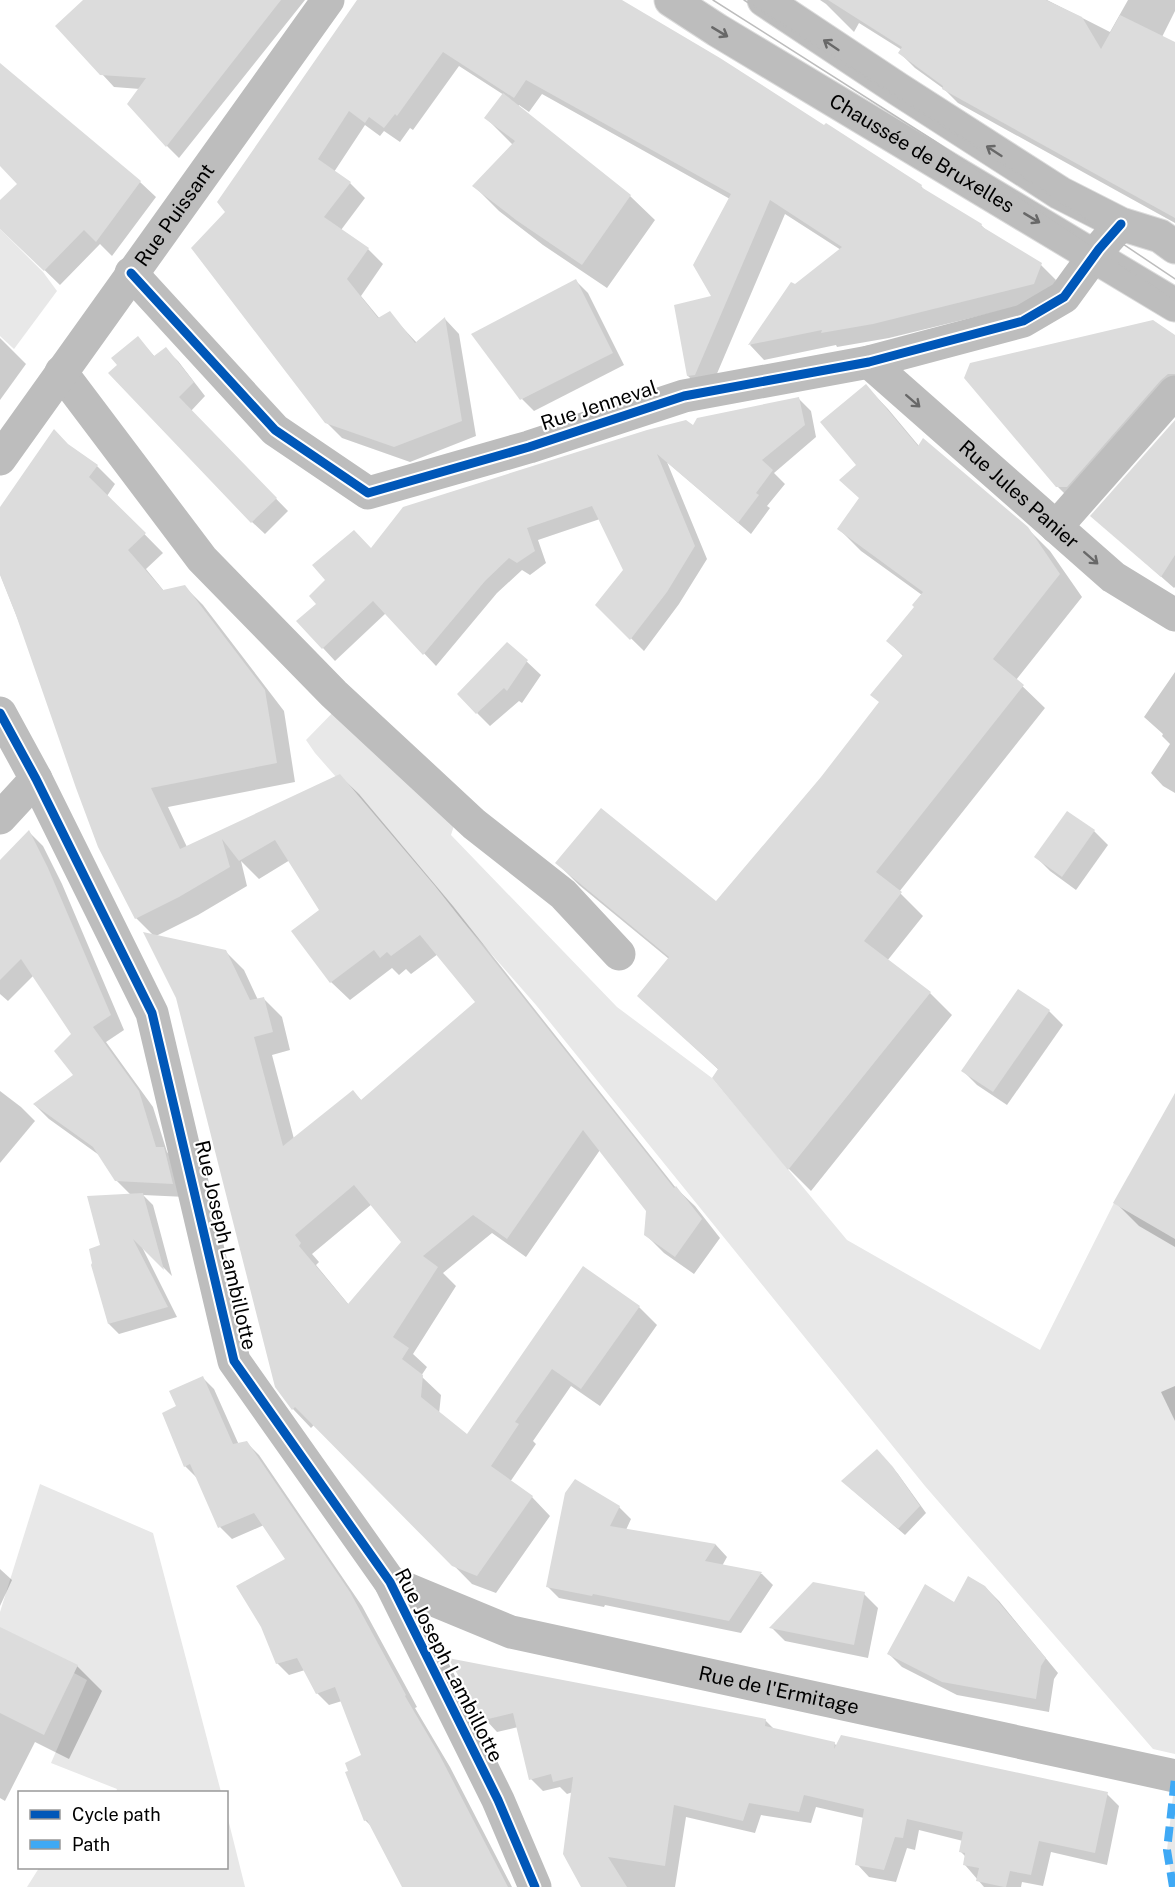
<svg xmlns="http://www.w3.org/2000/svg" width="1175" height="1887" font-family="'Public Sans',sans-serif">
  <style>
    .green { fill: #e8e8e8 }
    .shadow { fill: #0003; fill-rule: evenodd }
    .building { fill: #dcdcdc; fill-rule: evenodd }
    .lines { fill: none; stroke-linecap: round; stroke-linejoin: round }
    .major-casing { stroke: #dbdbdb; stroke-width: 35 }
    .minor { stroke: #bdbdbd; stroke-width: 33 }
    .major { stroke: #bdbdbd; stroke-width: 33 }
    .tram { stroke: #bdbdbd; stroke-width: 1.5 }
    .quiet { stroke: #3fa9f5; stroke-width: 8; stroke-dasharray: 15 8; stroke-linecap: butt }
    .cycleway-casing { stroke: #fff; stroke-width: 13 }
    .cycleway { stroke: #0057b8; stroke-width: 9 }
    .oneway { stroke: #686868 }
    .labels { text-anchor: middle; stroke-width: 4.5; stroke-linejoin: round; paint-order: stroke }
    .street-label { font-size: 20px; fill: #000; stroke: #fff }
  </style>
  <rect width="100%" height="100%" fill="#fff"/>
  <g class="green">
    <polygon points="0,229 43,272 57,291 14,349 0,336"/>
    <polygon points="343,702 459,810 451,835 617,1007 712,1078 847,1240 1040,1350 1114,1203 1175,1238 1175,1754 1153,1749 925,1486 536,1005 315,753 306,740"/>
    <polygon points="40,1484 153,1533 221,1792 116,1792 117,1789 51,1763 87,1680 0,1633 0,1612"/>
    <polygon points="1175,1778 1175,1887 1173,1887 1167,1850"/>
    <polygon points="227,1815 245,1887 27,1887 39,1868 226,1868"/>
  </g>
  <g class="shadow">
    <polygon points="85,0 305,0 179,158 167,146 140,89 114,87 102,74"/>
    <polygon points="363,0 620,0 921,186 926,192 981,225 989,233 1041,265 1056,280 1049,299 889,338 837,347 836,345 764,360 750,345 791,284 795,286 841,250 785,214 710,390 704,391 688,376 713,297 730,199 542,94 529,112 519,105 518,107 630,196 655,220 607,288 543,245 499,211 474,186 513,145 486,118 504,95 459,66 413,130 410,128 400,142 384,131 380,136 365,125 334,172 350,183 365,198 341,230 368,249 383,264 361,296 380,319 389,313 417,343 445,319 459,334 476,436 410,462 342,438 326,422 227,212"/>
    <polygon points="820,0 1047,0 1110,32 1128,0 1175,0 1175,11 1160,41 1175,48 1175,223 958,103 944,89 915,68 900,53 902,50 859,23 854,32 826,4"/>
    <polygon points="0,64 140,182 156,197 112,256 100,244 60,285 0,227 0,203 19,184 0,164"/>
    <polygon points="576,281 588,293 624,365 534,411 522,399"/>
    <polygon points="1175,337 1175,391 1070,499 1057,486"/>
    <polygon points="0,338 26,364 0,400"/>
    <polygon points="138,338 155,357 165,349 178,361 205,396 191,411 288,511 265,534 252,522"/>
    <polygon points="866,386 888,409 919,446 1027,528 1050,551 1082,597 1016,680 1045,708 899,892 923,916 887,961 930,993 952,1015 811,1191 789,1169 714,1078 719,1070 639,996 669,959 579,885 557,863 716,904 822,778 880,703 904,657 888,641 916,607 922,595 861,551 839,529 860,499 859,466"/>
    <polygon points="799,399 811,411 816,437 774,473 785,484 767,506 770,508 751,534 667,462 707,559 679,604 644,651 597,605 625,570 600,519 538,540 546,563 530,575 522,570 497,593 436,666 386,613 335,661 323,648 318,604 371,550 694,427"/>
    <polygon points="1175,423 1175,587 1174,588 1092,516"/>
    <path d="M69,447L97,466L115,484L107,496L163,553L146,569L164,591L184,586L203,605L284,711L295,782L168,807L187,847L340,776L359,794L453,906L676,1188L695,1206L720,1238L694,1274L664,1253L645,1234L648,1211L600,1150L526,1257L492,1233L443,1273L456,1286L413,1354L427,1367L421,1376L441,1395L439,1414L467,1436L583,1268L639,1307L657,1325L600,1406L571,1386L533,1441L536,1444L510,1482L532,1497L550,1516L496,1593L472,1584L315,1424L311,1428L293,1409L277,1386L178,997L154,936L136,918L0,574V508ZM290,860L321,910L331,982L350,1000L392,968L399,975L406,969L411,974L438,954L477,1002L362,1101L353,1092L294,1139L272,1055L290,1050L282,1017L263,998L258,1000L244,970L225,951L156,936L198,915L247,886L241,861L259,879ZM372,1204L403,1242L349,1305L316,1265L319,1262L312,1254Z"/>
    <polygon points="508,644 541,675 522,703 519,701 490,726 477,713"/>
    <polygon points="1175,672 1175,793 1163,786 1151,773 1170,744 1162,736 1163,734 1144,717"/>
    <polygon points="1067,813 1094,831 1108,845 1076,890 1050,871 1036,857"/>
    <polygon points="29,832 43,846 62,884 124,1030 106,1042 153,1107 167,1152 178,1163 186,1197 143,1195 153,1205 172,1276 141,1245 177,1317 119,1334 109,1324 102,1246 131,1195 116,1180 99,1155 49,1119 35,1105 75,1076 73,1034 34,975 8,1001 0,994 0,862"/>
    <polygon points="1018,991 1049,1011 1063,1025 1007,1105 977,1085 963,1071"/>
    <polygon points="0,1091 21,1107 35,1121 0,1163"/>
    <polygon points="1175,1095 1175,1247 1139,1226 1115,1202"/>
    <polygon points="202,1377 214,1389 239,1445 247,1443 259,1455 362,1606 417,1707 415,1708 450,1767 512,1887 404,1887 373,1828 365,1820 363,1755 342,1701 329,1705 317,1693 305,1670 289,1675 277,1663 288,1560 264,1525 232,1539 220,1527 197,1478 185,1466 178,1406"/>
    <polygon points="1175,1386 1175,1421 1161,1392"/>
    <polygon points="883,1457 898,1474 926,1513 905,1535 849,1487"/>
    <polygon points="619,1507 631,1519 626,1530 716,1545 727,1557 722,1566 762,1574 773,1585 741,1633 605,1605 604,1607 559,1598 547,1586"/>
    <polygon points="0,1569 12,1580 0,1606"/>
    <polygon points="985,1587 999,1601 1058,1673 1054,1679 1049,1712 957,1695 902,1667 888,1653 955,1605"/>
    <polygon points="864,1594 878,1608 868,1658 785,1641 772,1628"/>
    <polygon points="0,1629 77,1666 102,1691 69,1759 35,1742 5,1801 0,1798"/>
    <polygon points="451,1660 765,1720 775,1730 834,1743 837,1746 1107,1794 1119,1806 1107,1865 1051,1852 1043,1886 1022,1882 1021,1887 984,1887 965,1865 966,1857 961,1852 963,1841 919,1830 915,1850 907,1848 896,1882 869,1877 857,1864 864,1818 816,1807 811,1823 761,1815 755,1833 686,1817 675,1887 583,1887 573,1792 567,1794 560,1787 543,1791 531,1779 518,1727 497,1732 485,1719"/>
  </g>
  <g class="building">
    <polygon points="83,0 281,0 166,147 127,104 146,78 100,75 55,26"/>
    <polygon points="357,0 622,0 720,58 824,125 826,123 922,185 921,187 982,224 981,226 1042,263 1034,284 873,324 821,333 822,330 748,345 791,282 795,284 842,247 770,200 695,375 687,376 674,305 711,296 693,265 731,194 526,80 514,98 443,52 397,116 395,114 384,128 369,117 365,123 349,111 318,159 351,182 324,217 369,248 347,279 378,318 390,311 415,343 445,317 462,421 394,447 325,423 191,248 225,212 217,202"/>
    <polygon points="828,0 1046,0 1082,17 1101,49 1120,15 1175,42 1175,218 942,89 943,86 898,53 902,47"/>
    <polygon points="0,63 141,181 96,242 84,230 44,271 0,229 0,200 17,184 0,166"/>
    <polygon points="503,93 631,195 582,265 516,220 472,186 515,141 484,118"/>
    <polygon points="576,279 613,353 520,400 471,334"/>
    <polygon points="1153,320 1175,335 1175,374 1168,374 1161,380 1067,487 1056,487 964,378 970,363"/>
    <polygon points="138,336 154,356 166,347 194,382 179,397 277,498 251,523 108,373 117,365 111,358"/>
    <polygon points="866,384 918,446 923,438 1028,527 1060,574 993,659 1024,685 876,872 902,892 864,941 931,992 788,1170 712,1078 718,1069 637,996 669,957 555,863 601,808 716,901 821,777 879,702 870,695 903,655 886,641 914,607 912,605 923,592 837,529 859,498 839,480 856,465 820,422"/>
    <polygon points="799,397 805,425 762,460 773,470 756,493 759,495 738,523 657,454 695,546 667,592 630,640 595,605 623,570 592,506 527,528 535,551 517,563 509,558 485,581 423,655 373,601 322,649 296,621 316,604 309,596 325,580 312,565 354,530 371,548 403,507 647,430 686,420 693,425 697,418"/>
    <polygon points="1175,420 1175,555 1161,577 1090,516"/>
    <path d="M54,429L68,444L98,465L89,477L146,533L128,550L163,590L185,585L265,690L277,763L151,788L180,849L340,774L435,886L674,1188L676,1186L702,1219L675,1257L644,1235L646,1211L583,1130L507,1239L473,1215L423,1256L438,1267L393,1337L409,1348L402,1359L423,1375L421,1397L467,1434L583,1266L640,1306L581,1389L552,1369L515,1422L519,1424L491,1466L533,1496L477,1576L452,1566L295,1407L292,1410L275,1387L176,998L143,932L226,950L250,1000L264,997L273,1032L254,1037L283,1146L353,1090L361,1100L475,1002L420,935L391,956L387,952L380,958L374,950L330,983L291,931L319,910L275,840L239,861L222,839L230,867L179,897L135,919L98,847L76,788L16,615L0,575V507ZM354,1185L401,1242L348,1304L299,1246L301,1243L295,1235Z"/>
    <polygon points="507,642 528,660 507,691 504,688 476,714 457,694"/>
    <polygon points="1067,811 1095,830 1062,877 1034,857"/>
    <polygon points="29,830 48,868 111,1015 93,1027 139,1091 156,1147 164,1147 173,1184 115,1181 93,1147 33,1104 73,1075 54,1051 71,1034 21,959 0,980 0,860"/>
    <polygon points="1018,989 1050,1010 993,1092 961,1071"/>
    <polygon points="1175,1093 1175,1239 1113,1203"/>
    <polygon points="143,1193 164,1270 133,1239 168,1307 108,1324 91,1265 92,1263 89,1249 100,1245 87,1196"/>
    <polygon points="203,1376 233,1444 247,1441 350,1592 406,1695 405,1696 439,1754 508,1887 402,1887 367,1820 364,1821 345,1772 348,1771 345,1763 361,1755 335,1687 316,1694 297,1658 276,1664 261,1627 236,1586 285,1559 254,1513 218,1528 190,1464 184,1467 162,1413 176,1406 169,1391"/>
    <polygon points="877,1449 893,1467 920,1506 898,1529 841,1481"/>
    <polygon points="575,1479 620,1506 610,1526 716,1544 705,1561 762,1572 729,1621 593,1594 592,1596 546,1587 565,1493"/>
    <polygon points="968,1576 985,1586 1046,1658 1041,1666 1036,1699 942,1682 887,1654 925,1584 954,1602"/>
    <polygon points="813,1582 865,1592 854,1645 769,1628"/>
    <polygon points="0,1627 78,1665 44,1735 0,1713"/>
    <polygon points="448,1658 766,1719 765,1726 835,1742 834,1749 841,1735 1108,1792 1095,1853 1039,1841 1031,1875 1010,1871 1006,1887 1004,1887 976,1881 979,1868 963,1865 965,1853 959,1852 963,1832 907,1819 903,1838 895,1837 884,1870 855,1865 864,1809 804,1795 799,1812 749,1803 743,1821 674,1805 665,1866 608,1857 627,1887 581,1887 563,1854 573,1777 553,1782 551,1774 529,1780 513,1713 484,1720"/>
  </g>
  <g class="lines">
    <g class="major-casing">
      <g id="major">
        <path id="s4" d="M671,0L717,30L1175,305"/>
        <polyline points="764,0 898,89 1060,193 1121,224 1160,236 1175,247"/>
      </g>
    </g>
    <g class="minor">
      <polyline points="131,273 275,430 368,493 529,447 684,396 869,362 1023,321 1064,297 1099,249 1121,224"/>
      <path id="s1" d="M869,362L1113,577L1175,615"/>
      <polyline points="61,372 202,559 334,694 474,824 563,894 619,954"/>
      <path id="s2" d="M0,459L328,0"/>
      <polyline points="1056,527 1175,392"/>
      <polyline points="0,713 36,779 152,1013 234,1361 390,1582 498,1800 535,1887"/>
      <polyline points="0,818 36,779"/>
      <path id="s3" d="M390,1582L511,1632L1175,1776"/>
    </g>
    <use href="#major" class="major"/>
    <g class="tram">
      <polyline points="713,0 933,140 1175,301"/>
      <polyline points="744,0 1010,168 1175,279"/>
    </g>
    <polyline class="quiet" points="1173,1887 1167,1850 1175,1778"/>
    <g class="cycleway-casing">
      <g id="cycleway">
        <polyline points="131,273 275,430 368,493 529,447 684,396 869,362 1023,321 1064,297 1099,249 1121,224"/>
        <polyline points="0,713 36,779 152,1013 234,1361 390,1582 498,1800 535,1887"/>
      </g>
    </g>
    <use href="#cycleway" class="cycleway"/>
  </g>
  <defs><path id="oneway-shaft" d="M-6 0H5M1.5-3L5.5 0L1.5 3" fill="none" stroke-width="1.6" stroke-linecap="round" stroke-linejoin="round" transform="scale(1.5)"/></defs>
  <g class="oneway">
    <use href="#oneway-shaft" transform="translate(720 32) rotate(31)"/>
    <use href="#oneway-shaft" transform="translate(831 45) rotate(-146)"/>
    <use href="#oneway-shaft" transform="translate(994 151) rotate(-147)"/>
    <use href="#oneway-shaft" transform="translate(1032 218) rotate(31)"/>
    <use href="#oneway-shaft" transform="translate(913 401) rotate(41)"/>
    <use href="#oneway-shaft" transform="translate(1091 558) rotate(41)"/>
  </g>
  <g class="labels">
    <g class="street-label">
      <text dy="7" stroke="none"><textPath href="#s4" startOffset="294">Chaussée de Bruxelles</textPath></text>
      <text dy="7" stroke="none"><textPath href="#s2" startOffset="300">Rue Puissant</textPath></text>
      <text transform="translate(599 405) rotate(-18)" y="7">Rue Jenneval</text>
      <text dy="7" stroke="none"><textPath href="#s1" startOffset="200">Rue Jules Panier</textPath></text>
      <text transform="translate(226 1245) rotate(77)" y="7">Rue Joseph Lambillotte</text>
      <text transform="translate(449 1665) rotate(63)" y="7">Rue Joseph Lambillotte</text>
      <text dy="7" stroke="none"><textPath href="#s3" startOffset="405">Rue de l'Ermitage</textPath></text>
    </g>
  </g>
  <rect x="18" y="1791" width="210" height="78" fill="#ffffff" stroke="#999999" stroke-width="1.5"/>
  <rect x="30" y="1810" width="30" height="9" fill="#0057b8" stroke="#999999" stroke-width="1.5"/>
  <text x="72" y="1821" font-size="18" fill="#000000">Cycle path</text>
  <rect x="30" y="1840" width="30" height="9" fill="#3fa9f5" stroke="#999999" stroke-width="1.5"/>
  <text x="72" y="1851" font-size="18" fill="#000000">Path</text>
</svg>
